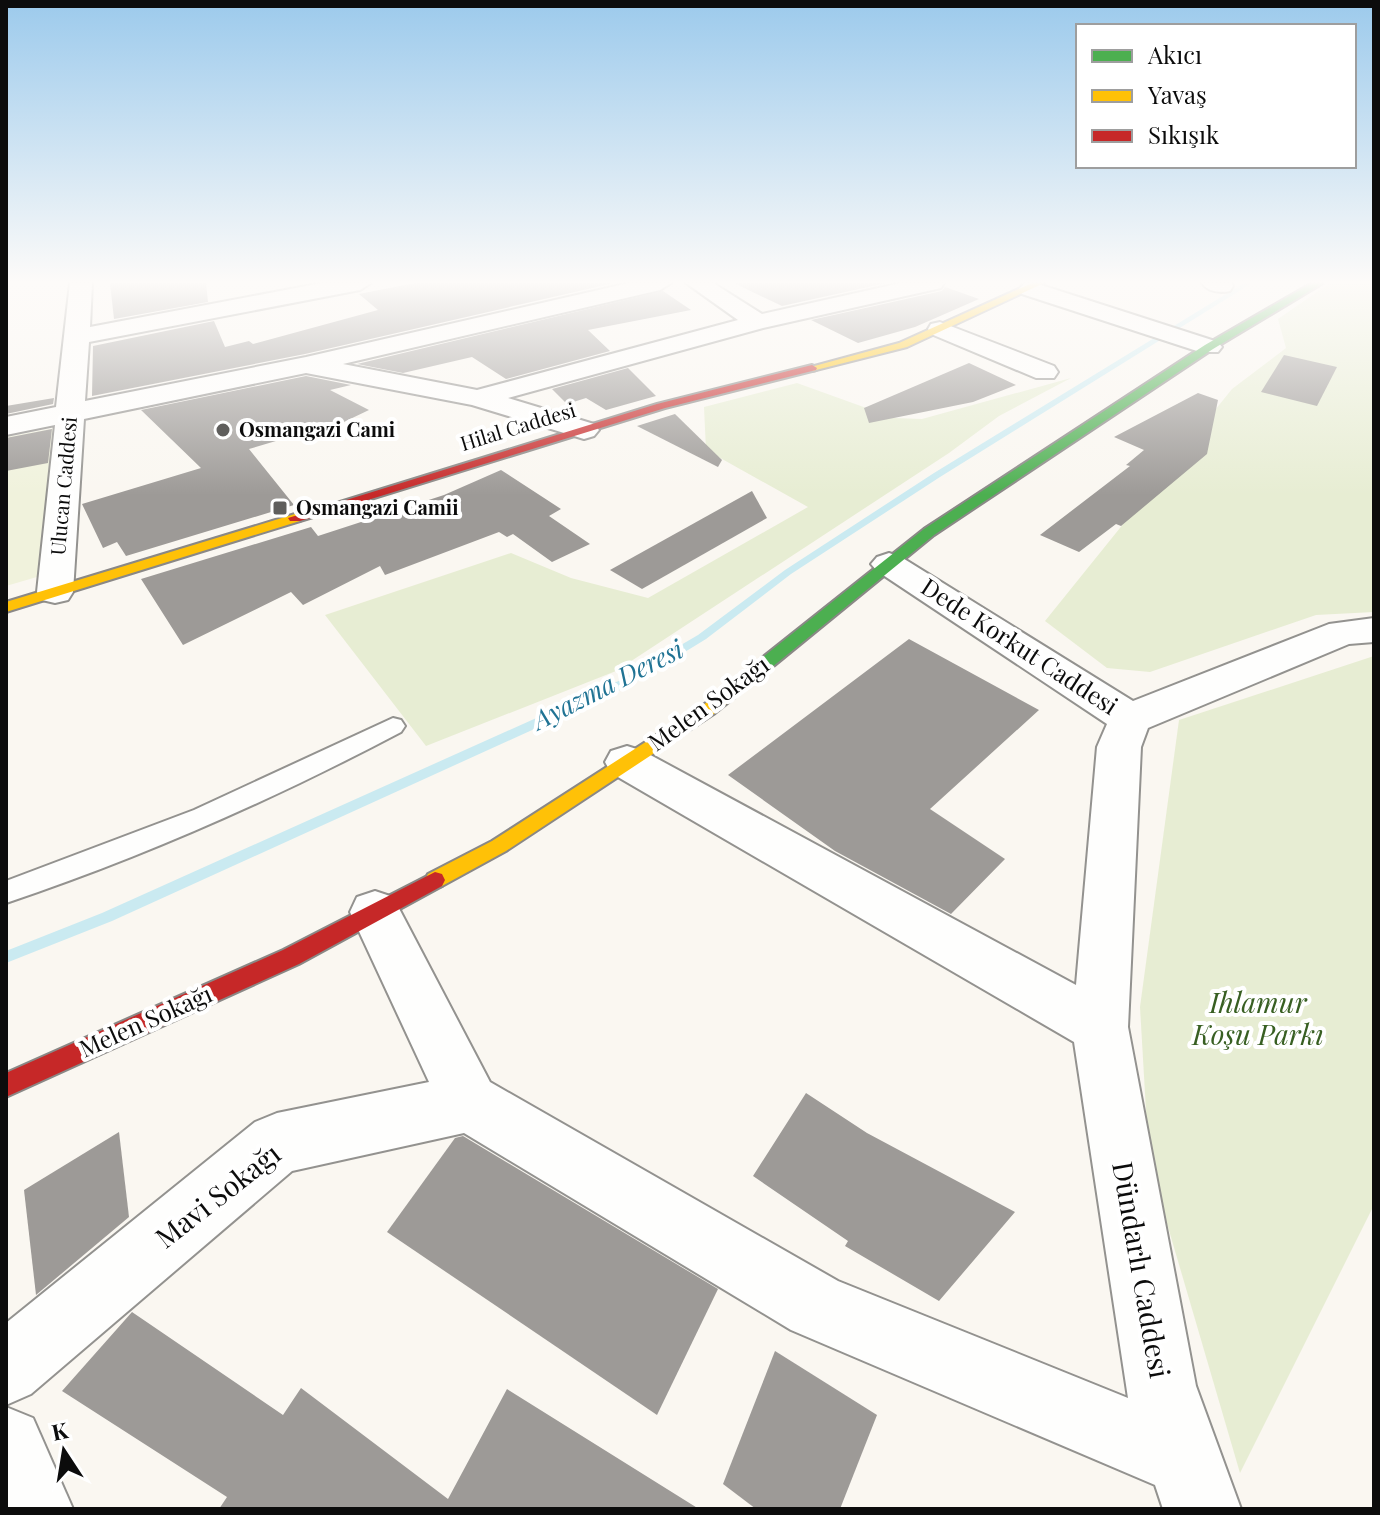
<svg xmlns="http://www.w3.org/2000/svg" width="1380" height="1515" font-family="'Playfair Display',serif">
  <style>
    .green { fill: #e7edd3 }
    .pitch { fill: #f0f2dc }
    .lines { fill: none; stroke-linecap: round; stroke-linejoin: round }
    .stream { fill: #caeaf1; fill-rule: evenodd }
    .building { fill: #9d9a97 }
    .lane-casing { stroke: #93928f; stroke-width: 4 }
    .street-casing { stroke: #93928f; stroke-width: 4 }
    .fast-casing { stroke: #8a8886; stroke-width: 4 }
    .slow-casing { stroke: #8a8886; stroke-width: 4 }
    .jam-casing { stroke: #8a8886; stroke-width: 4 }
    .lane { fill: #fefefd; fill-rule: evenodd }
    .street { fill: #fefefd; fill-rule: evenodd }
    .fast { fill: #4caf50; fill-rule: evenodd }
    .slow { fill: #ffc107; fill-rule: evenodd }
    .jam { fill: #c62828; fill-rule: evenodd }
    .poi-dot { fill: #5f5e5c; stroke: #fff; stroke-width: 3 }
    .labels { text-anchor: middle; stroke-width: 8; stroke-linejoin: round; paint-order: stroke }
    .far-street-label { font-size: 20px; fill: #0c0c0c; stroke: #fff }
    .far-poi-label { font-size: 20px; font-weight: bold; fill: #0c0c0c; stroke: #fff; text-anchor: start }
    .street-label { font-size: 24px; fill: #0c0c0c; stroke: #fff }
    .water-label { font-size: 26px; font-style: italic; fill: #207394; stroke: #fff }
    .near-park-label { font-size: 28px; font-style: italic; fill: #385f22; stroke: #fff }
    .near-street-label { font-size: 28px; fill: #0c0c0c; stroke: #fff }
  </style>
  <rect width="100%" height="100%" fill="#faf7f1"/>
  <g class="green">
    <polygon points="1330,283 1374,283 1374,612 1316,615 1150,672 1107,668 1045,621 1232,389 1286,348 1278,319"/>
    <polygon points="1071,378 999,416 949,453 616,671 426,746 325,615 511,553 571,578 648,598 808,507 706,450 704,407 797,383 894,418 922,419"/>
    <polygon points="1374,656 1374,1205 1240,1473 1149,1162 1140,1007 1179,720"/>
  </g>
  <polygon class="pitch" points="55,428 54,572 6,586 6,437"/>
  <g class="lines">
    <polygon class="stream" points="1244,283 1252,283 940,477 791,574 706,639 631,685 112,921 6,963 6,951 102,913 623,679 698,635 785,570 934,473"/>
  </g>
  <g class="building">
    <polygon points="110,283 206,283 208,302 114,319"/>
    <polygon points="415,283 614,283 305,354 92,396 93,346 214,321 225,347 249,341 253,344 378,310 359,294"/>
    <polygon points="734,283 886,283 782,306"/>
    <polygon points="945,287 979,299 915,327 858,343 811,320 942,291"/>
    <polygon points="663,291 691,310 588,330 610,351 506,379 472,357 403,373 357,364"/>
    <polygon points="1284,355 1337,367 1317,406 1261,392"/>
    <polygon points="969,363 1016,385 973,402 869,423 864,408"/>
    <polygon points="628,368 656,396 606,410 586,398 567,404 552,389"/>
    <polygon points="306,376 351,385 330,390 369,410 325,431 323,427 249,449 294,505 126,556 117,542 103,548 82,504 201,468 141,410"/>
    <polygon points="1198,393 1218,400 1207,454 1121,526 1116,524 1079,552 1040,535 1130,466 1126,465 1144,450 1114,437"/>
    <polygon points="54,398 53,404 6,414 6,406"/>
    <polygon points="675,414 722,460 718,467 637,426"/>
    <polygon points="52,429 48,463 6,471 6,438"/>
    <polygon points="501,470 561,509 549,516 590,544 552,562 513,534 507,537 499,532 385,575 380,566 303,605 291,592 183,645 141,579 311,527 318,536 444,495"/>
    <polygon points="752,491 767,518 642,589 610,570"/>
    <polygon points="909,639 1039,710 930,809 1005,859 951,914 835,851 728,775"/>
    <polygon points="806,1093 867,1133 1015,1212 939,1301 845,1246 848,1241 753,1176"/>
    <polygon points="119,1132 129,1217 36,1295 24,1190"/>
    <polygon points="463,1136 718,1289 657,1415 387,1232 455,1138"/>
    <polygon points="132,1312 283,1415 301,1388 448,1499 507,1389 699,1509 219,1509 227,1497 62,1391"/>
    <polygon points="775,1351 877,1415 840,1509 756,1509 723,1484"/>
  </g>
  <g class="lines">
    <g class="lane-casing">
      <path id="lane" d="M393,718L401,720L405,726L401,732C274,799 143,857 6,903V881L194,810Z"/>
    </g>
    <g class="street-casing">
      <g id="street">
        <polygon points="70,283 92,283 90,327 322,283 371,283 360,290 89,342 85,401 306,357 629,283 671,283 660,290 343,364 477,390 738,320 686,283 713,283 762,314 901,283 944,283 941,288 763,328 508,398 594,424 599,430 594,436 584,439 472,405 306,373 84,419 73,592 68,600 55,603 42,600 37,592 55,425 6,435 6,417 56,407"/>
        <polygon points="1025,283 1038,284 1218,342 1222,347 1218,352 1200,352 1022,294 1019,289"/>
        <path d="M1202,283H1231L1233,286L1230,291C1220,293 1208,292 1202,283Z"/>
        <polygon points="940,322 1054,366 1058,372 1054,378 1036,378 931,334 928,329 931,324"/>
        <polygon points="889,553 901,557 1133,701 1329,624 1374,618 1374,642 1349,644 1148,728 1141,747 1128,1027 1196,1386 1241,1509 1163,1509 1155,1485 791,1330 464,1133 292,1171 31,1394 6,1405 6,1323 255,1122 277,1113 429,1082 350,912 357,897 375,891 393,897 490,1082 838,1281 1128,1398 1074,1042 611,773 605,762 611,751 627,746 643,751 1076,985 1097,747 1107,724 877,571 871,564 877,557"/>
        <polygon points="6,1407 33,1418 73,1509 6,1509"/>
      </g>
    </g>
    <g class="fast-casing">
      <polygon id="fast" points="1312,283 1323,283 1213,349 934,535 760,677 748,677 746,673 748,669 924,529 1205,345"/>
    </g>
    <g class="slow-casing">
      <g id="slow">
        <polygon points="1032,283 1044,283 907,347 812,371 807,368 899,343"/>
        <polygon points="295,514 302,518 300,521 6,612 6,602"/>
        <polygon points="754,668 762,673 760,677 715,713 506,851 442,886 435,888 428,886 425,880 428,874 492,841 703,705"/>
      </g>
    </g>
    <g class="jam-casing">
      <g id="jam">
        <polygon points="812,365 817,368 816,370 665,408 300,521 290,521 288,518 657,404"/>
        <polygon points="435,872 442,874 445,880 442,886 299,964 6,1097 6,1073 283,950"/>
      </g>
    </g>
    <use href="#lane" class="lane"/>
    <use href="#street" class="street"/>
    <use href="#fast" class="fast"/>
    <use href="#slow" class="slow"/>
    <use href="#jam" class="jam"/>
  </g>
  <linearGradient id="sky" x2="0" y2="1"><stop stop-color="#9ccaec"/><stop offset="0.57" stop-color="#fdfbf9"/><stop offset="1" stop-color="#fdfbf9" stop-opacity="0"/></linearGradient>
  <rect width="1380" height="495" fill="url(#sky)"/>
  <g class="poi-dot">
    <circle cx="223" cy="430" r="8"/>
    <rect x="272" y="500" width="16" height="16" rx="4"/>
  </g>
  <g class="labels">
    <g class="far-street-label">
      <text transform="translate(518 427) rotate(-17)" y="7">Hilal Caddesi</text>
      <text transform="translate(64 486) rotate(-85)" y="7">Ulucan Caddesi</text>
    </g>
    <g class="far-poi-label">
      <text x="239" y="437">Osmangazi Cami</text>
      <text x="296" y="515">Osmangazi Camii</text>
    </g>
    <g class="street-label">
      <text transform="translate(1019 647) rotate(33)" y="8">Dede Korkut Caddesi</text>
      <text transform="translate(709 704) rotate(-36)" y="8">Melen Sokağı</text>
      <text transform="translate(146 1022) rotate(-24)" y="8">Melen Sokağı</text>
    </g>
    <g class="water-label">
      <text transform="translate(608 685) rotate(-27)" y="9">Ayazma Deresi</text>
    </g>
    <g class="near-park-label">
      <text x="1258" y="1013">Ihlamur<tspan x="1258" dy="32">Koşu Parkı</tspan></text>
    </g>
    <g class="near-street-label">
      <text transform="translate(218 1196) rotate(-38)" y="10">Mavi Sokağı</text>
      <text transform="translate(1141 1270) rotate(80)" y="10">Dündarlı Caddesi</text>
    </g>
  </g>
  <rect width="1380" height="1515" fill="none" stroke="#0c0c0c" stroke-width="16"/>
  <rect x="1076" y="24" width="280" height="144" fill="#ffffff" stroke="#9e9e9e" stroke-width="2"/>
  <rect x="1092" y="50" width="40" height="12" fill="#4caf50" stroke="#9e9e9e" stroke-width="2"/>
  <text x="1148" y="64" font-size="24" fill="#0c0c0c">Akıcı</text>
  <rect x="1092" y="90" width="40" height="12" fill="#ffc107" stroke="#9e9e9e" stroke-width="2"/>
  <text x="1148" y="104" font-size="24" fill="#0c0c0c">Yavaş</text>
  <rect x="1092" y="130" width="40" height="12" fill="#c62828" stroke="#9e9e9e" stroke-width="2"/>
  <text x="1148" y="144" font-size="24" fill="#0c0c0c">Sıkışık</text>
  <g transform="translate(64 1451) rotate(348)" stroke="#ffffff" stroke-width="6" paint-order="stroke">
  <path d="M0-6L14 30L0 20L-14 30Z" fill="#0c0c0c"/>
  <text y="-12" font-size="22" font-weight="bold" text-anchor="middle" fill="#0c0c0c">K</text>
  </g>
</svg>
